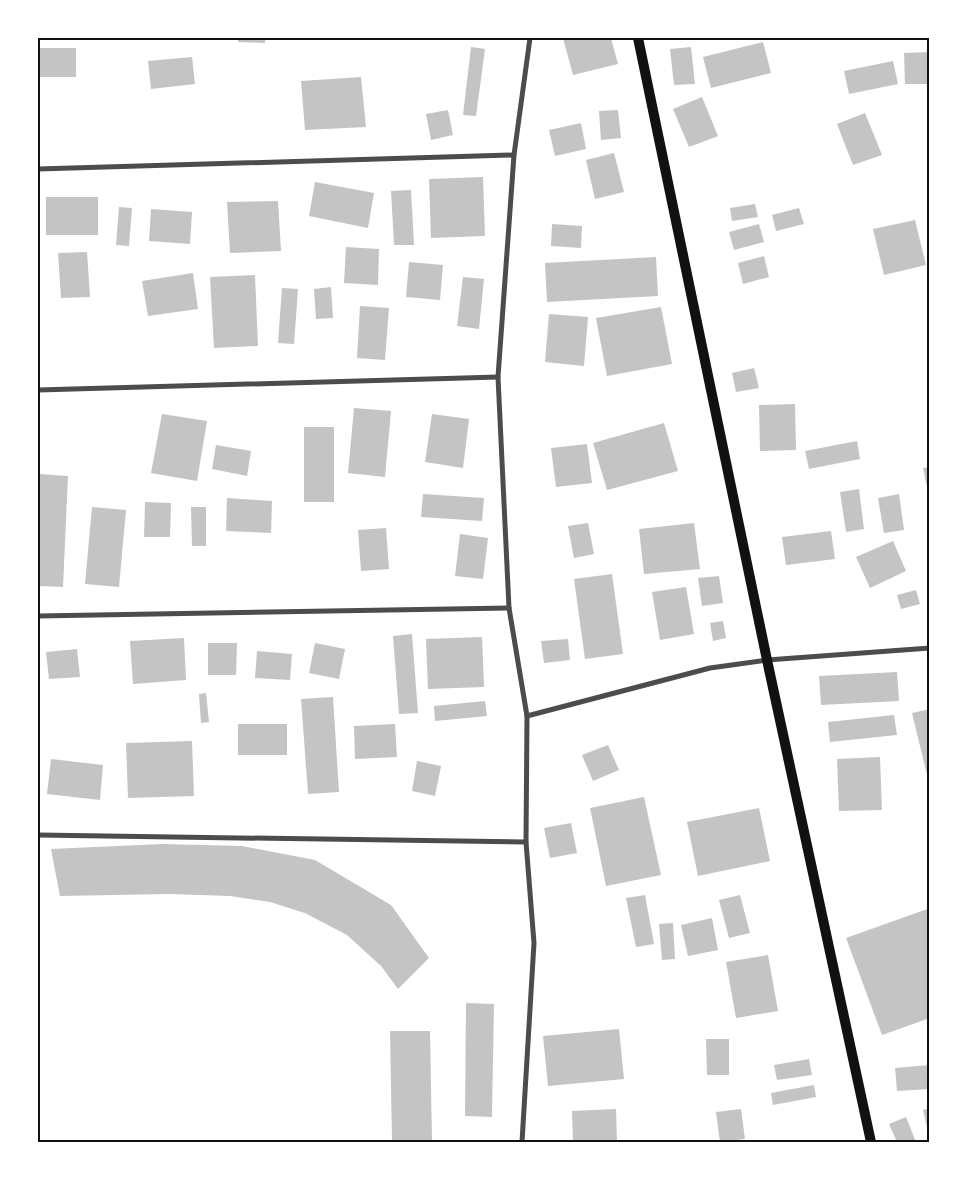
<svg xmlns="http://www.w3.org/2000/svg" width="967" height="1180" font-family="Poppins,sans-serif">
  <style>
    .building { fill: #c4c4c4 }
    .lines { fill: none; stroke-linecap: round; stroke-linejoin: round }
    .minor { stroke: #4c4c4c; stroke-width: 5 }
    .secondary { stroke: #111; stroke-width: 10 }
    .neatline { fill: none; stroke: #111; stroke-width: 2 }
  </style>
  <rect width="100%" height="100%" fill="#fff"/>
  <g class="building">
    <polygon points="238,38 265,38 265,43 238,42"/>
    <polygon points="563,38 611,38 618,64 573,75"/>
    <polygon points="763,42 771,73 711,88 703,57"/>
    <polygon points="471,47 485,49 476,116 463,115"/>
    <polygon points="691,47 695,84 674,85 670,49"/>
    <rect x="38" y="48" width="38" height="29"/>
    <polygon points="930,52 930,84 905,84 904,53"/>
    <polygon points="192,57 195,84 151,89 148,61"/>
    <polygon points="893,61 898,84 849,94 844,71"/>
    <polygon points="361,77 366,127 305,130 301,81"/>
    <polygon points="702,97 718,136 689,147 673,109"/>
    <polygon points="448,110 453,135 431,140 426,114"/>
    <polygon points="618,110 621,138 601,140 599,111"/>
    <polygon points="865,113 882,155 853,165 837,124"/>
    <polygon points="581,123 586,149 555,156 549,130"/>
    <polygon points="614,153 624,192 595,199 586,160"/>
    <polygon points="483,177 485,236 431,238 429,179"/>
    <polygon points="315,182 374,193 368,228 309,216"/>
    <polygon points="411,190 414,245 394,245 391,191"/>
    <rect x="46" y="197" width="52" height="38"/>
    <polygon points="278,201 281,251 230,253 227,202"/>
    <polygon points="755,204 758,217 732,221 730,208"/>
    <polygon points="119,207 132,208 129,246 116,245"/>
    <polygon points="799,208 804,224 776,231 772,215"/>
    <polygon points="151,209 192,212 190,244 149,241"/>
    <polygon points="915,220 926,265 884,275 873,229"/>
    <polygon points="552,224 582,226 581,248 551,246"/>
    <polygon points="759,224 764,242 734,250 729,232"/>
    <polygon points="346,247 379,249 378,285 344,283"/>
    <polygon points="87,252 90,297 61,298 58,253"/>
    <polygon points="764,256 769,277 743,284 738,263"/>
    <polygon points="656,257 658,296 547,302 545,263"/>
    <polygon points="409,262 443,265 440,300 406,297"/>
    <polygon points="193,273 198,309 148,316 142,281"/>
    <polygon points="255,275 258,346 214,348 210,277"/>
    <polygon points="463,277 484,279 479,329 457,326"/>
    <polygon points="331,287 333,318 316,319 314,289"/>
    <polygon points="282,288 298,289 294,344 278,343"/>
    <polygon points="360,306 389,308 385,360 357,358"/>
    <polygon points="661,307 672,364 607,376 596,318"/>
    <polygon points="549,314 588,317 584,366 545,362"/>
    <polygon points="754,368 759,388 736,392 732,373"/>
    <polygon points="795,404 796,450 760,451 759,405"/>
    <polygon points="354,408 391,411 385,477 348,473"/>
    <polygon points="162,414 207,421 197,481 151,473"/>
    <polygon points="432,414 469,419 463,468 425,462"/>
    <polygon points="664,423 678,471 607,490 593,443"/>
    <rect x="304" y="427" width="30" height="75"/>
    <polygon points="857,441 860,459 809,469 805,451"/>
    <polygon points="587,444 592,483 556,487 551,448"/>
    <polygon points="216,445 251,451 247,476 212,469"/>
    <polygon points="930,467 930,497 929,497 923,468"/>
    <polygon points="39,474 68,476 63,587 38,586"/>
    <polygon points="859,489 864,529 846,532 840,492"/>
    <polygon points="423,494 484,498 482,521 421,517"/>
    <polygon points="899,494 904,530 884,533 878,498"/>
    <polygon points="227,498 272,501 271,533 226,531"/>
    <polygon points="145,502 171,503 170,537 144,537"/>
    <polygon points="92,507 126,510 119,587 85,584"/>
    <polygon points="191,507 206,507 206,546 192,546"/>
    <polygon points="588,523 594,554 574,558 568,526"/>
    <polygon points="694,523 700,569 644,574 639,529"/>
    <polygon points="386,528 389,569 361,571 358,530"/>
    <polygon points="831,531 835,559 786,565 782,537"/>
    <polygon points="460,534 488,538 483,579 455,576"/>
    <polygon points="893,541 906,571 870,588 856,557"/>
    <polygon points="612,574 623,654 585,659 574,579"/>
    <polygon points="719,576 723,603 702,606 698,578"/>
    <polygon points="686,587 694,634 660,640 652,592"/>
    <polygon points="916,590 920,604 901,609 897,595"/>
    <polygon points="723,621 726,638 713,641 710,623"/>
    <polygon points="412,634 418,713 399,714 393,636"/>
    <polygon points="482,637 484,687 428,689 426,639"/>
    <polygon points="184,638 186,680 133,684 130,641"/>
    <polygon points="568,639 570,660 544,663 541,641"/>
    <polygon points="208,643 237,643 236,675 208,675"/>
    <polygon points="315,643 345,649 339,679 309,673"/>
    <polygon points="77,649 80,677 49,679 46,652"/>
    <polygon points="257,651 292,654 290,680 255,678"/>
    <polygon points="897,672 899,701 821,705 819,676"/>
    <polygon points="206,693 209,722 201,723 199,694"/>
    <polygon points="333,697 339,792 308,794 301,699"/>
    <polygon points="485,701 487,716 435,721 434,706"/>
    <polygon points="930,709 930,778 928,779 912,713"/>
    <polygon points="894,715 897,735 830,742 828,722"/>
    <rect x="238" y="724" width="49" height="31"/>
    <polygon points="395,724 397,757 355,759 354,726"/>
    <polygon points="192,741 194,796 128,798 126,743"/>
    <polygon points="608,745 619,770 593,781 582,755"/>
    <polygon points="880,757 882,810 839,811 837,759"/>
    <polygon points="51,759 103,765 100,800 47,794"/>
    <polygon points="417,761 441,766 435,796 412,791"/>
    <polygon points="644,797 661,875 606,886 590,808"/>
    <polygon points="759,808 770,861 698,876 687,822"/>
    <polygon points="571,823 577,853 550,858 544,828"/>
    <polygon points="162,844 242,846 315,860 391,905 429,958 398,989 381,966 347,935 305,913 270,902 230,896 169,894 60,896 51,849"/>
    <polygon points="645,895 654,944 636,947 626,898"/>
    <polygon points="740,895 750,933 729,938 719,900"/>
    <polygon points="930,908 930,1018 882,1035 846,938"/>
    <polygon points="712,918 718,950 688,956 681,925"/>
    <polygon points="673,923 675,959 662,960 659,924"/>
    <polygon points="768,955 778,1011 736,1018 726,962"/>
    <polygon points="466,1003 494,1004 492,1117 465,1116"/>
    <polygon points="619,1029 624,1079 548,1086 543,1036"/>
    <polygon points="390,1031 430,1031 432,1142 392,1142"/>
    <polygon points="706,1039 729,1039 729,1075 707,1075"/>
    <polygon points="809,1059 812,1075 777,1080 774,1065"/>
    <polygon points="930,1065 930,1089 897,1091 895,1068"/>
    <polygon points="814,1085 816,1097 773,1105 771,1093"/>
    <polygon points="930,1108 930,1136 929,1136 923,1110"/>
    <polygon points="616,1109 617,1142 573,1142 572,1111"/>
    <polygon points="741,1109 745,1139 720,1142 716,1112"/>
    <polygon points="906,1117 916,1142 897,1142 889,1124"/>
  </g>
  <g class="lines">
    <g class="minor">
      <polyline points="38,169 514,155"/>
      <polyline points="38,390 498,377"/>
      <polyline points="38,616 509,608"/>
      <polyline points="527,716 710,668 767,660 930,648"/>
      <polyline points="38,835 526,842"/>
      <polyline points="522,1142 534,943 526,842 527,716 509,608 498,377 514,155 530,38"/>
    </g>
    <polyline class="secondary" points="638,38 767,660 871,1142"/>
  </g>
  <rect width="967" height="1180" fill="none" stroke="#ffffff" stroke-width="78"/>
  <rect x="39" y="39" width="889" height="1102" class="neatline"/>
</svg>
